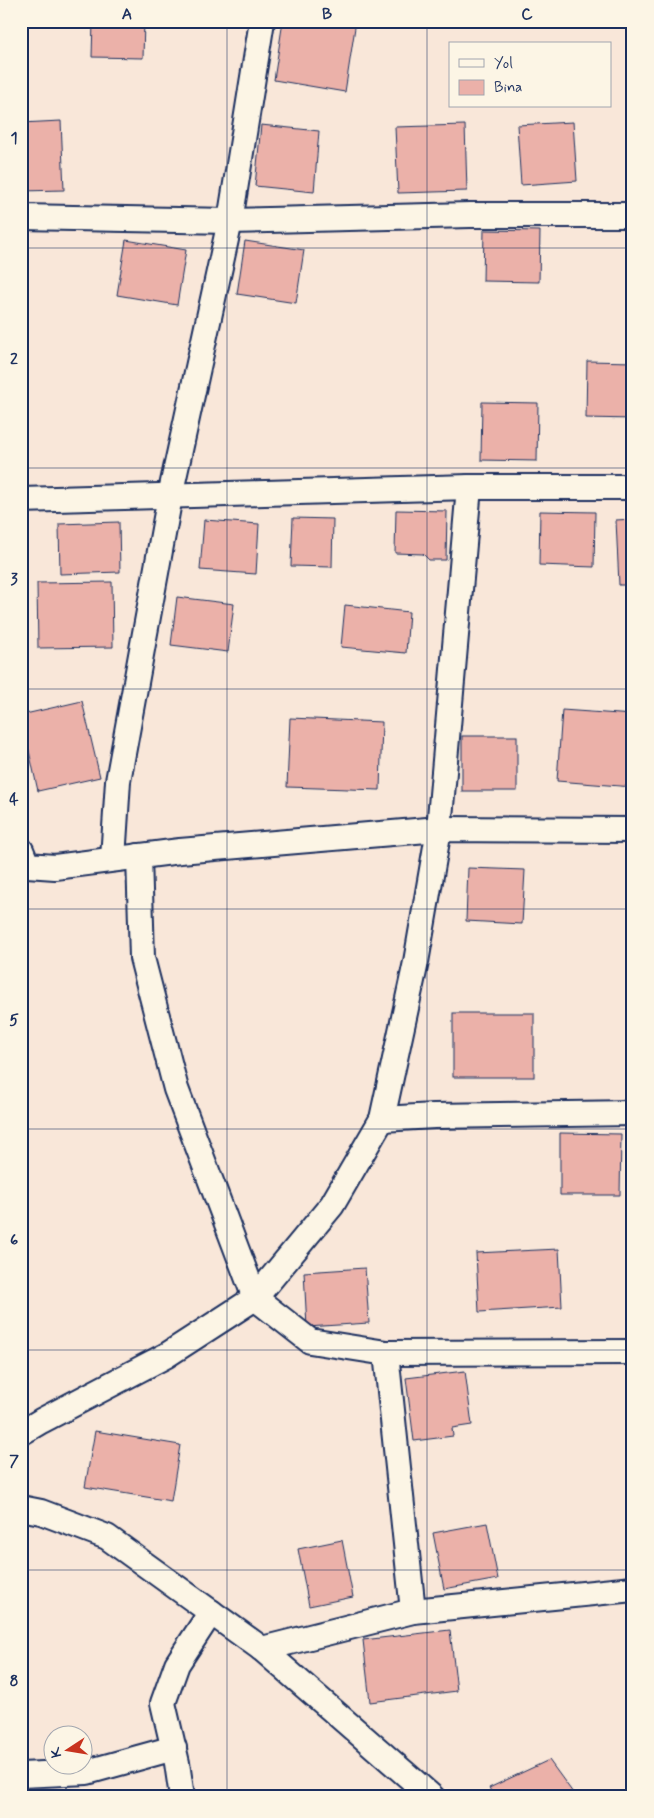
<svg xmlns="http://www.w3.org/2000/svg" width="654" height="1818" font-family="Mynerve,sans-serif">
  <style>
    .building { fill: #ebb1a9; stroke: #1b2f5e }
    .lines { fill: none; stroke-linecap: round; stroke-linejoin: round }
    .minor-casing { stroke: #1b2f5e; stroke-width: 28 }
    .minor { stroke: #fcf5e5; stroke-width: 24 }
    .grid { fill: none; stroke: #1b2f5e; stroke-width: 1; stroke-opacity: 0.55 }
    .neatline { fill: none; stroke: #1b2f5e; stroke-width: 2 }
    .grid-label { font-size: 16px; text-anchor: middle; font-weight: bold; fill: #1b2f5e }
  </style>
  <rect width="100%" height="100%" fill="#f9e7d9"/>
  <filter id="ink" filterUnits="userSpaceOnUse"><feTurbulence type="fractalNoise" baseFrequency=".02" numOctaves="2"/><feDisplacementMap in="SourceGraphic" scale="10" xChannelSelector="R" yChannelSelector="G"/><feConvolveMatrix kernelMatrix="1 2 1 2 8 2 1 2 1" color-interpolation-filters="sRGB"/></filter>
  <g filter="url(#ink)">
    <g class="building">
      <polygon points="93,21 144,21 143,58 92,57"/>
      <polygon points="283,21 356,21 345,92 274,80"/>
      <polygon points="61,121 64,190 21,191 21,123"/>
      <polygon points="573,122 577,181 521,185 517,125"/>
      <polygon points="261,125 319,131 314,192 255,186"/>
      <polygon points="465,125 467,191 398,193 395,127"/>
      <polygon points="484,230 540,231 539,282 483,281"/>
      <polygon points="126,240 186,250 177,305 117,295"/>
      <polygon points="245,241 304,250 296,303 237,294"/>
      <polygon points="587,361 633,362 633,419 586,418"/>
      <polygon points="482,402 538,403 537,461 481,460"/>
      <polygon points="396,510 447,511 446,560 429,560 423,554 395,553"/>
      <polygon points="540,511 595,512 594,567 539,565"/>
      <polygon points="293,518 333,519 332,567 291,566"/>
      <polygon points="633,519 633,585 619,585 616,520"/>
      <polygon points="204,520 259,524 256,574 200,570"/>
      <polygon points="119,522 120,572 60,574 59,524"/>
      <polygon points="112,582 113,647 38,648 37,583"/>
      <polygon points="177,597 234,604 228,652 171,645"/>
      <polygon points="345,605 409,612 406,653 341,647"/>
      <polygon points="82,701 100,777 38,791 21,715"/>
      <polygon points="562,710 633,715 633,787 557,781"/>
      <polygon points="290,718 382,722 380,790 287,787"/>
      <rect x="462" y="736" width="55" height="55"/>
      <polygon points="468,868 525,870 522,924 466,921"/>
      <rect x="453" y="1013" width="81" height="64"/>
      <polygon points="560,1133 621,1134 620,1195 560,1195"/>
      <polygon points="559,1249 562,1307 479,1312 476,1253"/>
      <polygon points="365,1268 369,1323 307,1327 304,1272"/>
      <polygon points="465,1371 472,1425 452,1428 453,1436 414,1441 406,1378"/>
      <polygon points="95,1431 180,1445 171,1501 85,1487"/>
      <polygon points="487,1523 498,1579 444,1589 433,1533"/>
      <polygon points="342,1540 353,1597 309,1606 298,1549"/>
      <polygon points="450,1630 457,1691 370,1702 363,1640"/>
      <polygon points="549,1760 576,1797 495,1797 489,1788"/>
    </g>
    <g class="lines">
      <g class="minor-casing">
        <g id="minor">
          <polyline points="21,217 230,221 470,215 633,215"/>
          <polyline points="21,500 469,487 633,487"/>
          <polyline points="21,850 27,865 55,867 180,851 439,829 633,830"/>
          <polyline points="139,856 142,958 176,1089 255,1298 310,1341 386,1353 633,1352"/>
          <polyline points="113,859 118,781 170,496 230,221 262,21"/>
          <polyline points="382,1119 434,1116 633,1113"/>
          <polyline points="386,1353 413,1611"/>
          <polyline points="21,1433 41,1421 167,1355 255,1298 332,1205 382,1119 416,962 439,829 469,487"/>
          <polyline points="21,1508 41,1512 107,1537 262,1649 432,1797"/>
          <polyline points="262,1649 413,1611 633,1589"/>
          <polyline points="21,1775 87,1772 174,1748"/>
          <polyline points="182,1797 177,1763 163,1703 177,1664 211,1612"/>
        </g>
      </g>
      <use href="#minor" class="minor"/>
    </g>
  </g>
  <path class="grid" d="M227,21V1797M427,21V1797M21,248H633M21,468H633M21,689H633M21,909H633M21,1129H633M21,1350H633M21,1570H633"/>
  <rect width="654" height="1818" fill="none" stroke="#fcf5e5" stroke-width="55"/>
  <rect x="449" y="42" width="162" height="65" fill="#fcf5e5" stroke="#a2a6af"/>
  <rect x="459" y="59" width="25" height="8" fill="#fcf5e5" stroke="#a2a6af"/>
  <text x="494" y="68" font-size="15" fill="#1b2f5e">Yol</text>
  <rect x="459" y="80" width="25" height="15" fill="#ebb1a9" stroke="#a2a6af"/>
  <text x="494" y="92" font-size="15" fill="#1b2f5e">Bina</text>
  <g transform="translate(68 1750) rotate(258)"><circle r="24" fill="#fcf5e5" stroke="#a2a6af"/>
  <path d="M0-4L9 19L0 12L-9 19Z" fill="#c8321e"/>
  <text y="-8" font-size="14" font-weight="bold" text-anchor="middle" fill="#1b2f5e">K</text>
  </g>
  <rect x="28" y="28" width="598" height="1762" class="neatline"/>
  <g class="grid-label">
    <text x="127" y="19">A</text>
    <text x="327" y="19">B</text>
    <text x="527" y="19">C</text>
    <text x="14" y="143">1</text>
    <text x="14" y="364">2</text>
    <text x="14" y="584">3</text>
    <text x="14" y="804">4</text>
    <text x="14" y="1025">5</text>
    <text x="14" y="1245">6</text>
    <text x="14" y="1466">7</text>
    <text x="14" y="1686">8</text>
  </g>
</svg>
